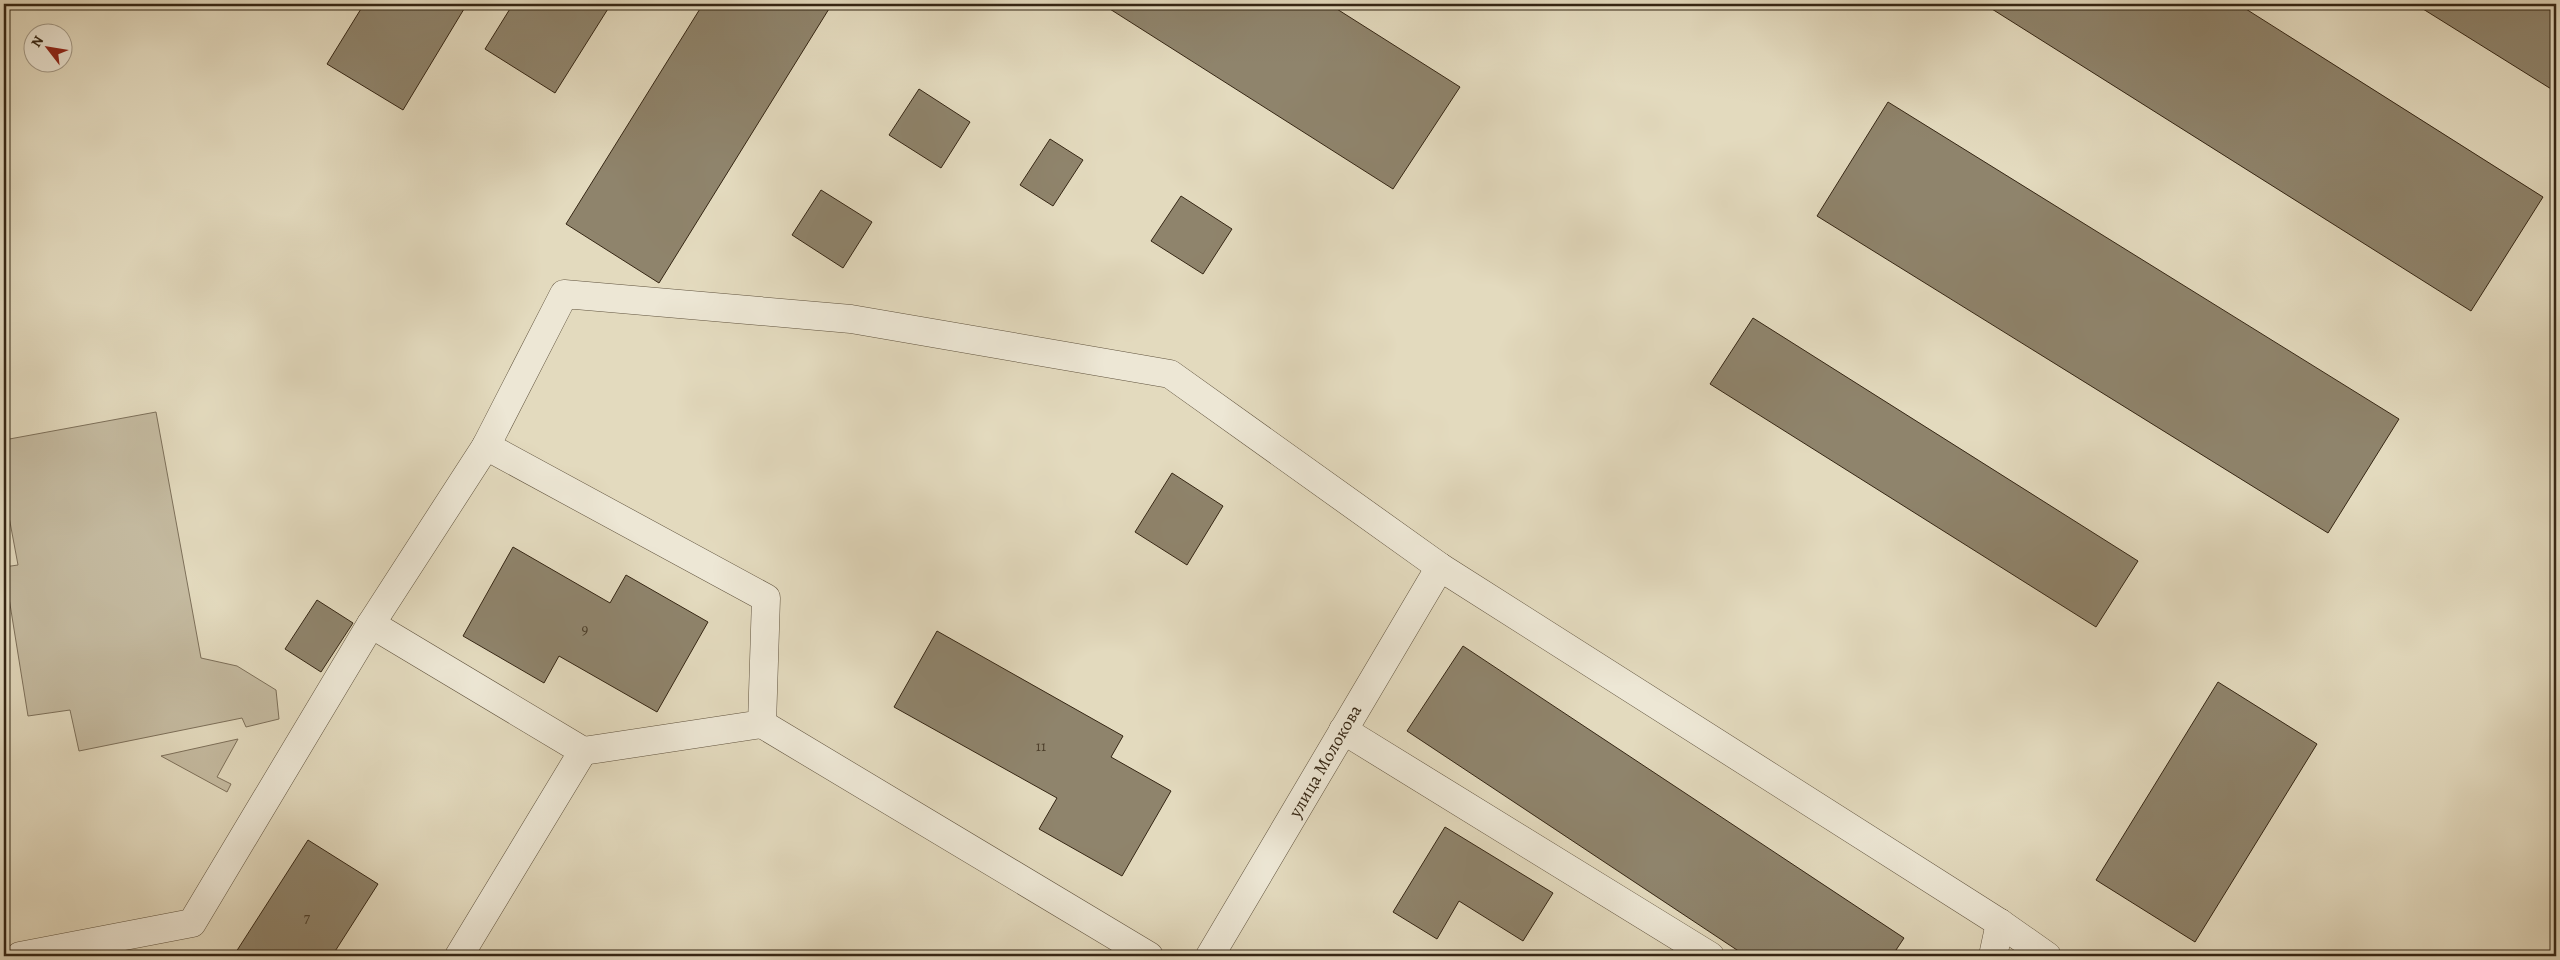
<svg xmlns="http://www.w3.org/2000/svg" width="2560" height="960" font-family="Alegreya,serif">
  <style>
    .green { fill: #c5bba1; stroke: #7d705a }
    .building { fill: #8f846c; stroke: #352614 }
    .lines { fill: none; stroke-linecap: round; stroke-linejoin: round }
    .minor-casing { stroke: #60533e; stroke-width: 29 }
    .minor { stroke: #ede7d5; stroke-width: 28 }
    .labels { text-anchor: middle; stroke-width: 5; stroke-linejoin: round; paint-order: stroke }
    .number-label { font-size: 15px; fill: #4c3e2a }
    .street-label { font-size: 18px; fill: #352614; stroke: #ede7d5 }
  </style>
  <rect width="100%" height="100%" fill="#e3dabe"/>
  <filter id="stains"><feTurbulence type="fractalNoise" baseFrequency=".004" numOctaves="4"/><feColorMatrix values="0 0 0 0 .2 0 0 0 0 .09 0 0 0 0 .02 0 0 0 .5 -.17"/></filter>
  <radialGradient id="worn" r=".72"><stop offset=".6" stop-color="#630" stop-opacity="0"/><stop offset="1" stop-color="#630" stop-opacity=".3"/></radialGradient>
  <g class="green">
    <polygon points="156,412 201,658 237,666 276,690 279,719 246,727 242,718 79,751 70,710 28,716 4,567 18,565 4,490 4,440"/>
    <polygon points="238,739 217,777 231,784 227,792 161,756"/>
  </g>
  <g class="building">
    <polygon points="364,4 467,4 403,110 327,64"/>
    <polygon points="513,4 611,4 555,93 485,49"/>
    <polygon points="703,4 832,4 659,283 566,224"/>
    <polygon points="1102,4 1329,4 1460,87 1393,189"/>
    <polygon points="1984,4 2238,4 2543,197 2471,311"/>
    <polygon points="2415,4 2556,4 2556,92"/>
    <polygon points="919,89 970,122 941,168 889,135"/>
    <polygon points="1888,102 2399,419 2328,533 1817,216"/>
    <polygon points="1050,139 1083,160 1053,206 1020,185"/>
    <polygon points="821,190 872,222 843,268 792,235"/>
    <polygon points="1181,196 1232,229 1203,274 1151,241"/>
    <polygon points="1753,318 2138,561 2096,627 1710,384"/>
    <polygon points="1172,473 1223,506 1187,565 1135,532"/>
    <polygon points="513,547 610,603 626,575 708,622 657,712 559,656 544,683 463,636"/>
    <polygon points="317,600 353,623 321,672 285,649"/>
    <polygon points="937,631 1123,736 1111,757 1171,791 1122,876 1039,829 1057,798 894,707"/>
    <polygon points="1463,646 1904,938 1892,956 1746,956 1407,731"/>
    <polygon points="2218,682 2317,744 2195,942 2096,880"/>
    <polygon points="1445,827 1553,893 1523,941 1459,901 1437,939 1393,912"/>
    <polygon points="308,840 378,884 332,956 215,956 236,952"/>
  </g>
  <g class="lines">
    <g class="minor-casing">
      <g id="minor">
        <polyline points="486,446 766,598 762,724 583,751"/>
        <polyline points="371,624 486,446 564,294 851,319 1170,374 1440,567 2000,923 2047,956"/>
        <polyline points="762,724 1149,956"/>
        <polyline points="1343,730 1710,956"/>
        <polyline points="20,956 192,923 371,624 583,751 459,956"/>
        <polyline points="1210,956 1440,567"/>
        <polyline points="1993,956 2000,923"/>
      </g>
    </g>
    <use href="#minor" class="minor"/>
  </g>
  <g class="labels">
    <g class="number-label">
      <text x="585" y="634">9</text>
      <text x="1041" y="751">11</text>
      <text x="307" y="923">7</text>
    </g>
    <g class="street-label">
      <text transform="translate(1325 761) rotate(-60)" y="6">улица Молокова</text>
    </g>
  </g>
  <rect width="2560" height="960" fill="none" stroke="#e3dabe" stroke-width="20"/>
  <rect x="5" y="5" width="2550" height="950" fill="none" stroke="#352614" stroke-width="2.5"/>
  <rect x="10" y="10" width="2540" height="940" fill="none" stroke="#352614"/>
  <g transform="translate(48 48) rotate(301)"><circle r="24" fill="#ede7d5" stroke="#a39a88"/>
  <path d="M0-4L9 19L0 12L-9 19Z" fill="#8f2418"/>
  <text y="-8" font-size="14" font-weight="bold" text-anchor="middle" fill="#352614">N</text>
  </g>
  <rect width="100%" height="100%" filter="url(#stains)"/>
  <rect width="100%" height="100%" fill="url(#worn)"/>
</svg>
